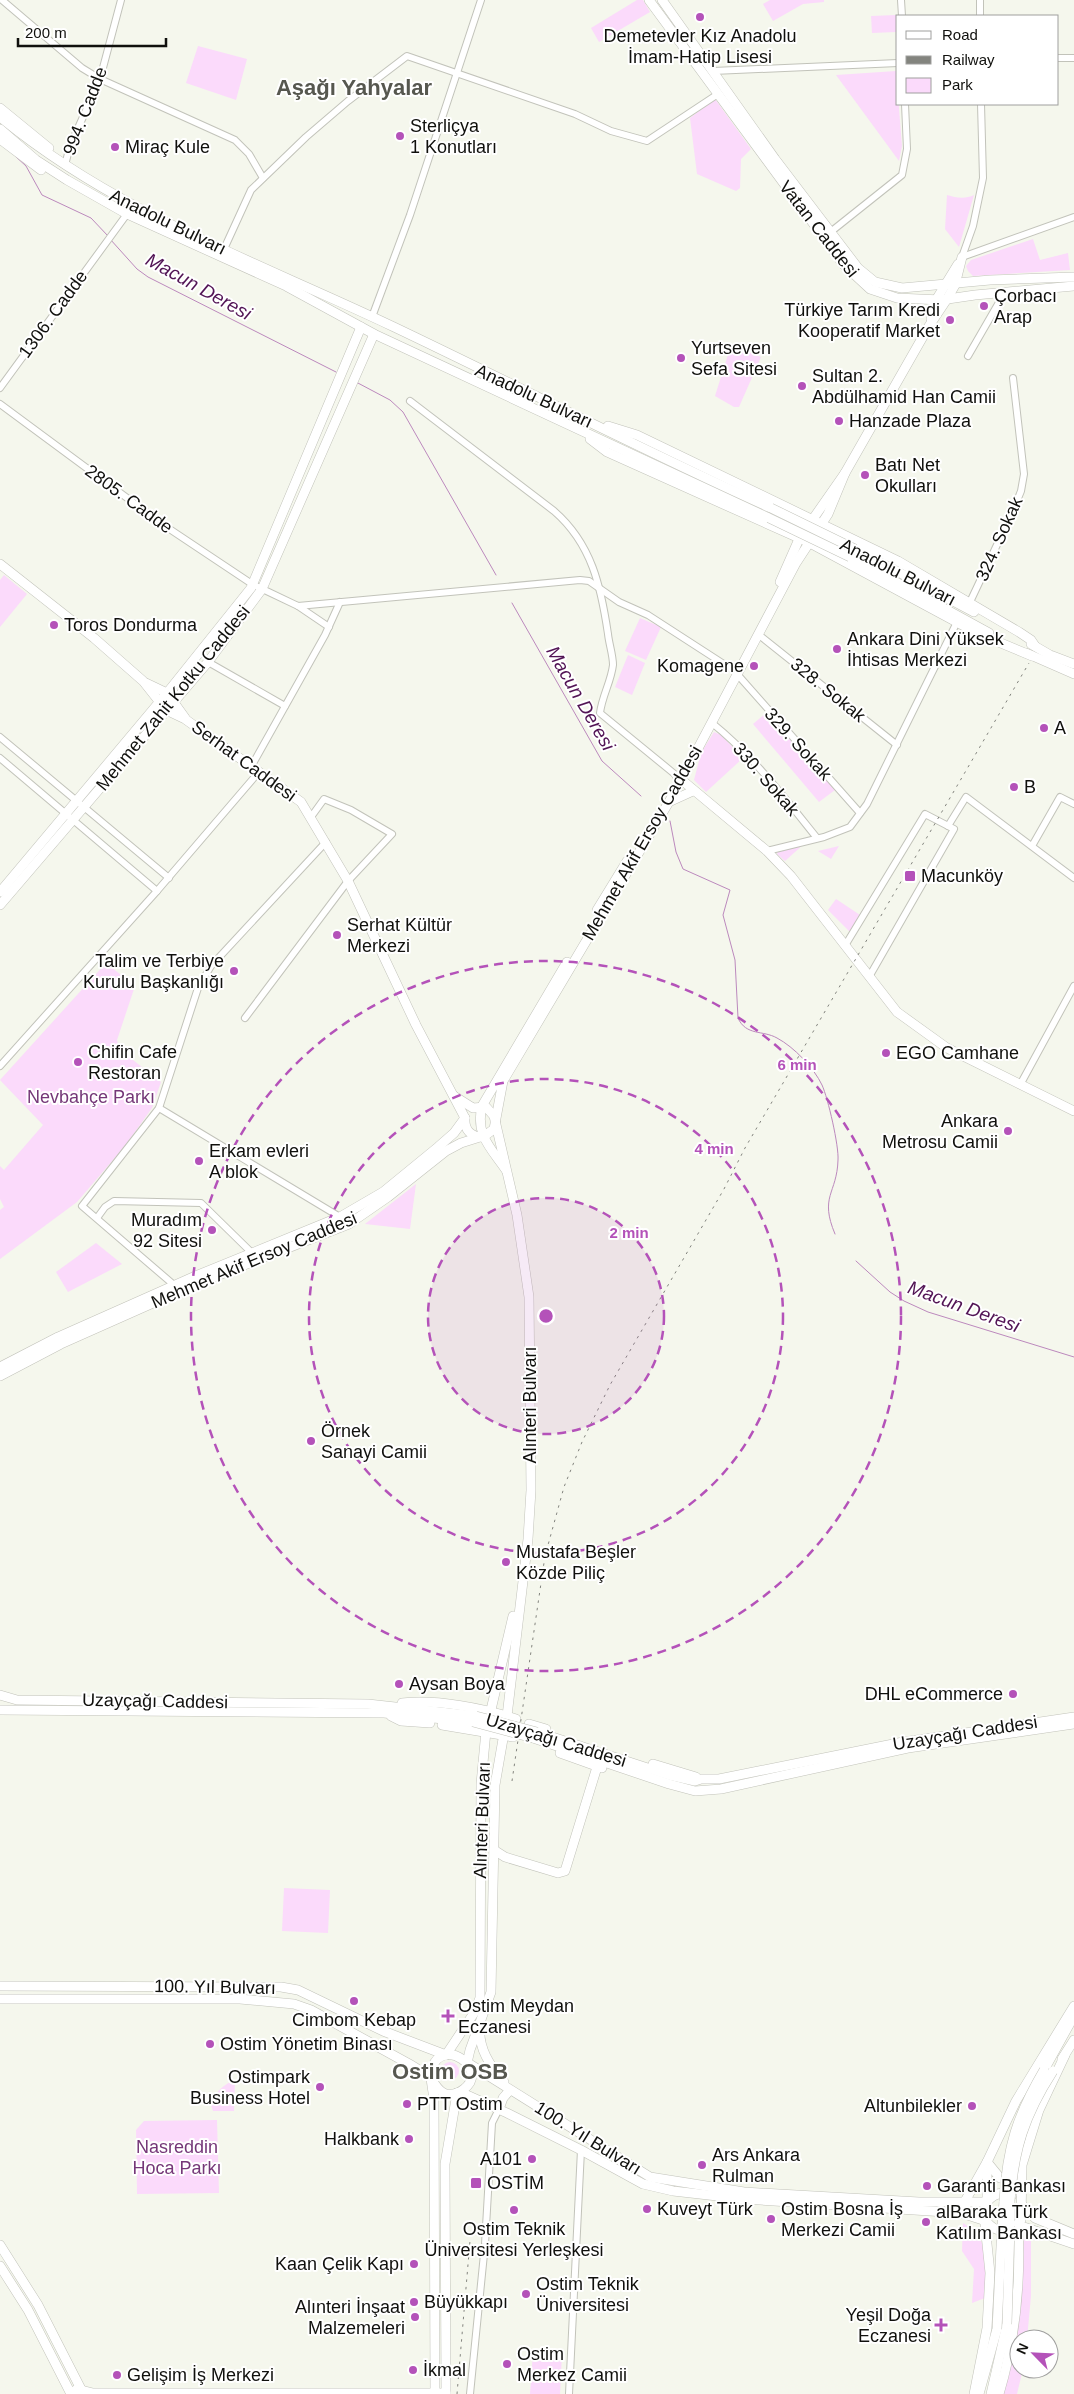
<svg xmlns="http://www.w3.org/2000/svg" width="1074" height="2394" font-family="Helvetica,sans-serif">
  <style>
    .green { fill: #fbdafb }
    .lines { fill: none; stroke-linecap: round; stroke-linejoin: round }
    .stream { stroke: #bc89bd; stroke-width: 1 }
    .minor-casing { stroke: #c2c3ba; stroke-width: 8 }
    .major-casing { stroke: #c2c3ba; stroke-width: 10 }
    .minor { stroke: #fff; stroke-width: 6 }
    .major { stroke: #fff; stroke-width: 9 }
    .rail { stroke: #83847e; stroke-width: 1; stroke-dasharray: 2.5 5; stroke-linecap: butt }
    .major-bridge-casing { stroke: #c2c3ba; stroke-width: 10; stroke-linecap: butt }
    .major-bridge { stroke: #fff; stroke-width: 9 }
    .ring { fill: none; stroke: #b452b9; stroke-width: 2.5; stroke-dasharray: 9 6 }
    .poi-dot { fill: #b452b9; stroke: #fff; stroke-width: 2 }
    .labels { text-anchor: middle; stroke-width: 4; stroke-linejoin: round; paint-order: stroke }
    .poi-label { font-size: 18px; fill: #10100d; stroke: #fff; text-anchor: start }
    .street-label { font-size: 18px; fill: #10100d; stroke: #fff }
    .park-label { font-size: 18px; fill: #753778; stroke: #fff }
    .water-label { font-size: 19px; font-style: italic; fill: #521455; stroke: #fff }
    .district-label { font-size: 22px; font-weight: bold; fill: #56574f; stroke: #fff }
    .centre { fill: #b452b9; stroke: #fff; stroke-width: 2.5 }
    .ring-label { font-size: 15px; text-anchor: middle; font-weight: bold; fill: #b452b9; stroke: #fff; stroke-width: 4; stroke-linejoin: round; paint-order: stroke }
  </style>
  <rect width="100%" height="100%" fill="#f5f7ed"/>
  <g class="green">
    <polygon points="637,0 643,0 650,12 599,42 591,28"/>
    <polygon points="770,0 824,0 824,2 803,4 773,21 763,4"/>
    <polygon points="896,15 896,32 872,33 871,16"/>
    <polygon points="198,46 247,59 236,100 186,83"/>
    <polygon points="896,71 902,146 899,161 836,75"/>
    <polygon points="715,99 751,149 741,159 740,188 736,191 697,174 690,118"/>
    <path d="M947,195C956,198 966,199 974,195L959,247L945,229Z"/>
    <polygon points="1033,239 1040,260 1068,253 1070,270 973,276 968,271 966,266 971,260"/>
    <polygon points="731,345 761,357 739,407 734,407 715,396"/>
    <polygon points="4,575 27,594 0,627 0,580"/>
    <polygon points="640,618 661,627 646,660 625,651"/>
    <polygon points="628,655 645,663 632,695 615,687"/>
    <polygon points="766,713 835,790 819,802 753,724"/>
    <polygon points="714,732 721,735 743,758 706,792 694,780 701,753"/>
    <polygon points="804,844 785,861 777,854 778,851"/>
    <polygon points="839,846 831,859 818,851"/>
    <polygon points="836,899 860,915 850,932 828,910"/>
    <polygon points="106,963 135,986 117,1040 119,1049 161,1082 152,1108 125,1146 77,1202 0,1259 0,1210 4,1207 0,1199 0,1166 4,1170 43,1125 0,1080"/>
    <polygon points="416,1184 410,1229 365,1224"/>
    <polygon points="96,1243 122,1264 68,1292 56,1272"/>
    <polygon points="284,1888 330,1890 328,1933 282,1931"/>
    <circle cx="450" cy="2071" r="9"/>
    <path d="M235,2080L234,2111H213L210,2102C215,2093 225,2083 235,2080Z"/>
    <polygon points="217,2120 219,2193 137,2194 136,2130 144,2121"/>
    <path d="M963,2223C993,2241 986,2268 985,2298L972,2303L974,2269L962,2251Z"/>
    <polygon points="1024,2238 1031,2239 1031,2296 1027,2339 1019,2339 1019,2369 1023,2369 1017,2394 1003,2394 1013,2357"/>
    <polygon points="533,2352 562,2354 560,2394 530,2394"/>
  </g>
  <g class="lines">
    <g class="stream">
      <polyline points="14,155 26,166 42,195 91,218 108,236"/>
      <polyline points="110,239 137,269 148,277 336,372"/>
      <polyline points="356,382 390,400 403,412 496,575"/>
      <polyline points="512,603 602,761 641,796"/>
      <path d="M670,821L676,852L683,869L730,890L723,915L735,960L738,1018C746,1036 763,1030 777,1038C794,1047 814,1068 822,1085C828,1098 839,1146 838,1160C837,1194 819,1196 835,1234"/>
      <polyline points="856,1261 890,1292 904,1301 928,1312 1074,1357"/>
    </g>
    <g class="minor-casing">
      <g id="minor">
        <polyline points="2,0 82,68 100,79 235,140 249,154 263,178"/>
        <polyline points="901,0 902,16"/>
        <polyline points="980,0 980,16"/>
        <polyline points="1058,58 1074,58"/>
        <polyline points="713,71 898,63"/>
        <polyline points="65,165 70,146 100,79 121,0"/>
        <polyline points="828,234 902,175 907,149 905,104"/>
        <polyline points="224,249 251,190 306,137 348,101 407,56 575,114 611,131 647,141 718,94"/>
        <polyline points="962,257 973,226 983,178 981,104"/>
        <polyline points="962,257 1074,217"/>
        <polyline points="372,317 410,215 481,0"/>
        <polyline points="968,356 1005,292"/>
        <polyline points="0,388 127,214"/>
        <path d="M410,401L554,511C592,544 601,587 608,634C609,644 613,655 613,665C611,682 602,696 600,713L677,776"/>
        <polyline points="0,404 165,526 252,584 298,606 580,580 589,581 619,602 648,615 733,670"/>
        <polyline points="970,602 1012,513 1021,491 1024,474 1013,378"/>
        <polyline points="298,606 329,627"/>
        <polyline points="759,635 897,745"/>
        <polyline points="208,662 285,706"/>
        <polyline points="737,674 860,813"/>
        <path d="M712,723C753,756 784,797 817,838"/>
        <polyline points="0,737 169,878"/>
        <polyline points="0,758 157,891"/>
        <polyline points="251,767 325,635 340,602"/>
        <polyline points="948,826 966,797 1074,878"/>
        <polyline points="1032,846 1060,797 1074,804"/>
        <polyline points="767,851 824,837 850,827 867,804 957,622"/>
        <polyline points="846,944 925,814 954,829 869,977"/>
        <polyline points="245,1018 348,881 392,834 351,810 324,799 311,817"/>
        <polyline points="0,1066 157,891 258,773"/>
        <polyline points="1020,1085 1074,986"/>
        <polyline points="159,1108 340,1217"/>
        <polyline points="97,1218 105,1207 114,1201 201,1203 252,1253"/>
        <polyline points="174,1285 82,1206 159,1108 198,988 211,966 326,842"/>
        <polyline points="470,2394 485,2244 492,2123 499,2109"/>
        <polyline points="569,2394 581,2150"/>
      </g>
    </g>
    <g class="major-casing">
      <g id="major">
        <polyline points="649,0 843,264 870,289 897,298 941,300 975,295 1074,286"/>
        <polyline points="662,0 775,159 858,268 875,282 902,288 990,280 1074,277"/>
        <polyline points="0,108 49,148"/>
        <path d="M0,117C116,213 260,263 394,327C520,387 644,451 771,508"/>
        <polyline points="0,129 36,160 67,180 127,214 286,286 374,334 769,518"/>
        <polyline points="0,139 41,170"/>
        <polyline points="931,319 936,300 958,264"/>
        <polyline points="608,426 637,435 898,561 1019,632 1031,640 1035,646"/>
        <polyline points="590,439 607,452 810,543 979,634 1032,656"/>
        <polyline points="855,549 974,612"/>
        <polyline points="850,557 989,633"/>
        <path d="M0,564L94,638L143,681L166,710L185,719L301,802L348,881L416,1025L465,1118C464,1130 471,1137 483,1137L494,1129L503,1081L676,790L796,563L828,514L845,473"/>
        <polyline points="780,582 799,539 845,473 929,326 947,299 955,285 962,257"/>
        <polyline points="1031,644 1050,655 1074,664"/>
        <polyline points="1026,653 1074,674"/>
        <polyline points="146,683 167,693 185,718"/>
        <polyline points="677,776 767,851 791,876 897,1012 947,1048 1074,1111"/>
        <polyline points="671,801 693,791"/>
        <polyline points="0,892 167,693 251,588 361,327"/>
        <polyline points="0,905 208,662 262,589 374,334"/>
        <polyline points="597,910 627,861"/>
        <polyline points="454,1096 473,1108 486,1107 494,1116 517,1215 529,1297 531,1490 528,1539 507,1716 495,1785 491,1992 470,2050 467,2063"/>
        <path d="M506,1170C491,1148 475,1135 482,1106L567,962"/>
        <polyline points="0,1367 58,1337 193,1277 340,1217 383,1192 438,1147 454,1133 465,1118"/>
        <polyline points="0,1376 61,1344 196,1284 349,1224 388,1197 446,1151 461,1143 480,1137"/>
        <polyline points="0,1695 17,1700 368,1704 476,1716"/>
        <path d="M402,1703C436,1699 483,1708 516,1719"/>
        <polyline points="0,1710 384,1713 473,1722"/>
        <polyline points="391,1716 401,1721 430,1723"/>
        <polyline points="529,1724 546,1729"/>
        <polyline points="442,1725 513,1737"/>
        <polyline points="537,1732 669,1775 695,1781 701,1779 719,1779 903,1742 1074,1717"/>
        <polyline points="533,1738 669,1784 695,1791 721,1789 908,1748 1074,1724"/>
        <polyline points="560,1753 602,1768"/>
        <polyline points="653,1764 696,1777"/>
        <polyline points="494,1850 505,1857 558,1873 565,1871 597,1767"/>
        <polyline points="0,1986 281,1987 298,1990 383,2031 446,2055"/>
        <path d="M0,1999H240L294,2004L311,2010L411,2065C418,2069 424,2073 430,2078C436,2084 437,2091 446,2094C452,2095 459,2093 464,2089C490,2069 443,2036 432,2068C429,2077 433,2089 434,2099L435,2394"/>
        <path d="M480,2027C478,2048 490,2066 504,2082"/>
        <polyline points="446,2055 474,2013 480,1998 481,1784 486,1731 513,1616"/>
        <polyline points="1062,2059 1074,2040"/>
        <polyline points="468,2063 650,2177 744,2192 919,2202 987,2202"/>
        <polyline points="1044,2070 1074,2016"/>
        <polyline points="457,2093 467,2095 507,2113 581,2150 643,2184 673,2191 744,2199 961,2213 986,2221"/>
        <polyline points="499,2109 503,2098 510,2090"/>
        <polyline points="987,2162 1000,2178 1012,2179"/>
        <path d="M987,2202C994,2193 1002,2191 1012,2195"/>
        <polyline points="1021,2204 1035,2218 1074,2234"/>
        <polyline points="966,2206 964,2203 987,2162 1016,2101 1074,2006"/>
        <path d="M986,2221C996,2234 1011,2234 1021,2220L1022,2165L1039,2110L1065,2055"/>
        <polyline points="1018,2225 1074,2244"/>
        <polyline points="1002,2226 1004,2201"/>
        <polyline points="1010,2226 1010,2201"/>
        <polyline points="0,2245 38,2305 83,2393"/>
        <polyline points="0,2266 28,2310 71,2394"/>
        <polyline points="71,2394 77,2389 93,2393 446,2393"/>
        <polyline points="446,2394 445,2164 457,2093"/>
        <polyline points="974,2394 987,2328 990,2273 984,2215 987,2202 987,2165"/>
        <polyline points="979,2394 997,2329"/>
        <polyline points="991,2394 1007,2324"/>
        <path d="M999,2394C1015,2340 1021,2281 1018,2225"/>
      </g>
    </g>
    <use href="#minor" class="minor"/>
    <use href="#major" class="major"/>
    <g class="rail">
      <polyline points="512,1781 545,1556 564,1487 582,1442 610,1385 724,1189 745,1148 1029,663"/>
      <polyline points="457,2394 470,2241"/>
    </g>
    <g class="major-bridge-casing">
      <g id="major-bridge">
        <polyline points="771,508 855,549"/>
        <polyline points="769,518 850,557"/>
        <polyline points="476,1716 537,1732"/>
        <polyline points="473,1722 533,1738"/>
        <path d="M1004,2201C1007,2147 1017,2116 1044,2070"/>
        <path d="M1010,2201C1014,2149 1024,2116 1053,2071"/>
        <polyline points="1007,2324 1010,2226"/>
        <polyline points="997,2329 1002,2226"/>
      </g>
    </g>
    <use href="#major-bridge" class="major-bridge"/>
  </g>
  <circle cx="546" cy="1316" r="118" fill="#b452b9" fill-opacity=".12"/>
  <g class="ring">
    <circle cx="546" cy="1316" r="118"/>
    <circle cx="546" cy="1316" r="237"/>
    <circle cx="546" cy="1316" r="355"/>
  </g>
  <g class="poi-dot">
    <circle cx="700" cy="17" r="5"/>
    <circle cx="400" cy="136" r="5"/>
    <circle cx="115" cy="147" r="5"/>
    <circle cx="984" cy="306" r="5"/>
    <circle cx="950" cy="320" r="5"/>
    <circle cx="681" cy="358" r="5"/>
    <circle cx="802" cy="386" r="5"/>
    <circle cx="839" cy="421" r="5"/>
    <circle cx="865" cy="475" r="5"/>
    <circle cx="54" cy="625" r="5"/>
    <circle cx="837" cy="649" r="5"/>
    <circle cx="754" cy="666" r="5"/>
    <circle cx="1044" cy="728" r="5"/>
    <circle cx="1014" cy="787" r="5"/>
    <rect x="904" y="870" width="12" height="12" rx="2.5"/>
    <circle cx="337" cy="935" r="5"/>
    <circle cx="234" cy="971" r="5"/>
    <circle cx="886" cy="1053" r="5"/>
    <circle cx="78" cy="1062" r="5"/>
    <circle cx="1008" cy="1131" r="5"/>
    <circle cx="199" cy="1161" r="5"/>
    <circle cx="212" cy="1230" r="5"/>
    <circle cx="311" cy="1441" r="5"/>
    <circle cx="506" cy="1562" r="5"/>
    <circle cx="399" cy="1684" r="5"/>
    <circle cx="1013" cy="1694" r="5"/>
    <circle cx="354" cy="2001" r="5"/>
    <path d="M445.5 2008.5h5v5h5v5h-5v5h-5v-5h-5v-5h5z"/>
    <circle cx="210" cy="2044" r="5"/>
    <circle cx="320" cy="2087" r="5"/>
    <circle cx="407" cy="2104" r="5"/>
    <circle cx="972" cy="2106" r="5"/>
    <circle cx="409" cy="2139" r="5"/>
    <circle cx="532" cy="2159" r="5"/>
    <circle cx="702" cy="2165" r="5"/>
    <rect x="470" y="2177" width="12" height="12" rx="2.5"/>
    <circle cx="927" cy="2186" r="5"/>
    <circle cx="647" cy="2209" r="5"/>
    <circle cx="514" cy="2210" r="5"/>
    <circle cx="771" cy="2219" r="5"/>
    <circle cx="926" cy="2222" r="5"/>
    <circle cx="414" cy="2264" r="5"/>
    <circle cx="526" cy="2294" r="5"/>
    <circle cx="414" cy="2302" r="5"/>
    <circle cx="415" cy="2317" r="5"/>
    <path d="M938.5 2317.5h5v5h5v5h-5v5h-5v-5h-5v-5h5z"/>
    <circle cx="507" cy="2364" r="5"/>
    <circle cx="413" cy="2370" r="5"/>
    <circle cx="117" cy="2375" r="5"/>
  </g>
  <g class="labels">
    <g class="poi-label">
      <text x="700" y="42" text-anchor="middle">Demetevler Kız Anadolu<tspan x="700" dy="21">İmam-Hatip Lisesi</tspan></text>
      <text x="410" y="132">Sterliçya<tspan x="410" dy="21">1 Konutları</tspan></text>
      <text x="125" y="153">Miraç Kule</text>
      <text x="994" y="302">Çorbacı<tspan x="994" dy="21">Arap</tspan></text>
      <text x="940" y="316" text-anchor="end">Türkiye Tarım Kredi<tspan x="940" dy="21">Kooperatif Market</tspan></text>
      <text x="691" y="354">Yurtseven<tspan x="691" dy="21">Sefa Sitesi</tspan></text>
      <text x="812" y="382">Sultan 2.<tspan x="812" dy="21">Abdülhamid Han Camii</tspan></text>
      <text x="849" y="427">Hanzade Plaza</text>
      <text x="875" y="471">Batı Net<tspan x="875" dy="21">Okulları</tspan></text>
      <text x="64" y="631">Toros Dondurma</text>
      <text x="847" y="645">Ankara Dini Yüksek<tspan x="847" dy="21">İhtisas Merkezi</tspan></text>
      <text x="744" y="672" text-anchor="end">Komagene</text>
      <text x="1054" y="734">A</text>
      <text x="1024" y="793">B</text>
      <text x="921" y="882">Macunköy</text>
      <text x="347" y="931">Serhat Kültür<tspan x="347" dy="21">Merkezi</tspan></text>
      <text x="224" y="967" text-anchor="end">Talim ve Terbiye<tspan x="224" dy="21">Kurulu Başkanlığı</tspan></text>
      <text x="88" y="1058">Chifin Cafe<tspan x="88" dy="21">Restoran</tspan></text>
      <text x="896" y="1059">EGO Camhane</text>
      <text x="998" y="1127" text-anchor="end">Ankara<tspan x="998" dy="21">Metrosu Camii</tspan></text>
      <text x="209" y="1157">Erkam evleri<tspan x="209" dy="21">A blok</tspan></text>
      <text x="202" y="1226" text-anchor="end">Muradım<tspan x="202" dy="21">92 Sitesi</tspan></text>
      <text x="321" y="1437">Örnek<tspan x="321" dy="21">Sanayi Camii</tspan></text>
      <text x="516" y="1558">Mustafa Beşler<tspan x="516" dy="21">Közde Piliç</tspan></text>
      <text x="409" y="1690">Aysan Boya</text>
      <text x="1003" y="1700" text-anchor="end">DHL eCommerce</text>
      <text x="458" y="2012">Ostim Meydan<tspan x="458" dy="21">Eczanesi</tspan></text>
      <text x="354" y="2026" text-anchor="middle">Cimbom Kebap</text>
      <text x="220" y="2050">Ostim Yönetim Binası</text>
      <text x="310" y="2083" text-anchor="end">Ostimpark<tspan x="310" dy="21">Business Hotel</tspan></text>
      <text x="417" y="2110">PTT Ostim</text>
      <text x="962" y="2112" text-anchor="end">Altunbilekler</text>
      <text x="399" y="2145" text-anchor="end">Halkbank</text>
      <text x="712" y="2161">Ars Ankara<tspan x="712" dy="21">Rulman</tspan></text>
      <text x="522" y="2165" text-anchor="end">A101</text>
      <text x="487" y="2189">OSTİM</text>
      <text x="937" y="2192">Garanti Bankası</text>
      <text x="657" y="2215">Kuveyt Türk</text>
      <text x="781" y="2215">Ostim Bosna İş<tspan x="781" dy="21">Merkezi Camii</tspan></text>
      <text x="936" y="2218">alBaraka Türk<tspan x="936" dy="21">Katılım Bankası</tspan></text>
      <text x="514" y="2235" text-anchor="middle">Ostim Teknik<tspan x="514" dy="21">Üniversitesi Yerleşkesi</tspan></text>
      <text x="404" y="2270" text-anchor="end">Kaan Çelik Kapı</text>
      <text x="536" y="2290">Ostim Teknik<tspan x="536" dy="21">Üniversitesi</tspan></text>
      <text x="424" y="2308">Büyükkapı</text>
      <text x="405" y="2313" text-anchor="end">Alınteri İnşaat<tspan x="405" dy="21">Malzemeleri</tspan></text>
      <text x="931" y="2321" text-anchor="end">Yeşil Doğa<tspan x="931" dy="21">Eczanesi</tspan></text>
      <text x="517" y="2360">Ostim<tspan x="517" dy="21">Merkez Camii</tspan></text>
      <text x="423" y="2376">İkmal</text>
      <text x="127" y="2381">Gelişim İş Merkezi</text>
    </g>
    <g class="street-label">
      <text transform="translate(85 111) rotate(-69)" y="6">994. Cadde</text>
      <text transform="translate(168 222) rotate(26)" y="6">Anadolu Bulvarı</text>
      <text transform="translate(819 229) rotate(52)" y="6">Vatan Caddesi</text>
      <text transform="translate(53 314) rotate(-54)" y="6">1306. Cadde</text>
      <text transform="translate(534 396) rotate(25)" y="6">Anadolu Bulvarı</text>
      <text transform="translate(129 499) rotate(36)" y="6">2805. Cadde</text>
      <text transform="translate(999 539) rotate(-66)" y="6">324. Sokak</text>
      <text transform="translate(898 572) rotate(27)" y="6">Anadolu Bulvarı</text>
      <text transform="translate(828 690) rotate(39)" y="6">328. Sokak</text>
      <text transform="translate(173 698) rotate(-51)" y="6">Mehmet Zahit Kotku Caddesi</text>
      <text transform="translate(798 744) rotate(48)" y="6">329. Sokak</text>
      <text transform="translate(244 761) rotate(36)" y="6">Serhat Caddesi</text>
      <text transform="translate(766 779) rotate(49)" y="6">330. Sokak</text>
      <text transform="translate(642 843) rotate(-60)" y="6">Mehmet Akif Ersoy Caddesi</text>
      <text transform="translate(254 1260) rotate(-23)" y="6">Mehmet Akif Ersoy Caddesi</text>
      <text transform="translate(530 1405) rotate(-90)" y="6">Alınteri Bulvarı</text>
      <text transform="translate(155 1701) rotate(1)" y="6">Uzayçağı Caddesi</text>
      <text transform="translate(965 1733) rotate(-9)" y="6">Uzayçağı Caddesi</text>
      <text transform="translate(556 1740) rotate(17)" y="6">Uzayçağı Caddesi</text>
      <text transform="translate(482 1820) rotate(-88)" y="6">Alınteri Bulvarı</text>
      <text transform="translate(215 1987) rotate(1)" y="6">100. Yıl Bulvarı</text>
      <text transform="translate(588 2138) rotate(32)" y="6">100. Yıl Bulvarı</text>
    </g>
    <g class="park-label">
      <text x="91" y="1103">Nevbahçe Parkı</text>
      <text x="177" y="2153">Nasreddin<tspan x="177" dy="21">Hoca Parkı</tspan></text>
    </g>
    <g class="water-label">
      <text transform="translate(199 286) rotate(29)" y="7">Macun Deresi</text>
      <text transform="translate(581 698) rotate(60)" y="7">Macun Deresi</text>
      <text transform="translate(964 1306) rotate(20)" y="7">Macun Deresi</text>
    </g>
    <g class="district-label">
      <text x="354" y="95">Aşağı Yahyalar</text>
      <text x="450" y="2079">Ostim OSB</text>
    </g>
  </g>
  <circle cx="546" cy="1316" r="8" class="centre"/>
  <g class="ring-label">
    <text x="797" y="1070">6 min</text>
    <text x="714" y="1154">4 min</text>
    <text x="629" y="1238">2 min</text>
  </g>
  <rect x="896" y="15" width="162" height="90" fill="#ffffff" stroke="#9f9f9e"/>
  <rect x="906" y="31" width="25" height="8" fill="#ffffff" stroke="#9f9f9e"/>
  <text x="942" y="40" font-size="15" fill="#10100d">Road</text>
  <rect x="906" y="56" width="25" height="8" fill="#83847e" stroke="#9f9f9e"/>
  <text x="942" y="65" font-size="15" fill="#10100d">Railway</text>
  <rect x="906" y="78" width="25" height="15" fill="#fbdafb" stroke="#9f9f9e"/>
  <text x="942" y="90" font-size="15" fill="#10100d">Park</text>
  <g transform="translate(1034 2354) rotate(294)"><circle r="24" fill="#ffffff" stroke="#9f9f9e"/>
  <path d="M0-4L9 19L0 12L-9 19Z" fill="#b452b9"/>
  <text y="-8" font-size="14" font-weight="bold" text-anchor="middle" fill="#10100d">N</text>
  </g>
  <path d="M18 38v8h148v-8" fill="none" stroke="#10100d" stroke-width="2.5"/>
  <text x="25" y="38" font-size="15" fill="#10100d" stroke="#ffffff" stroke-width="4" paint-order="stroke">200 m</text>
</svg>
